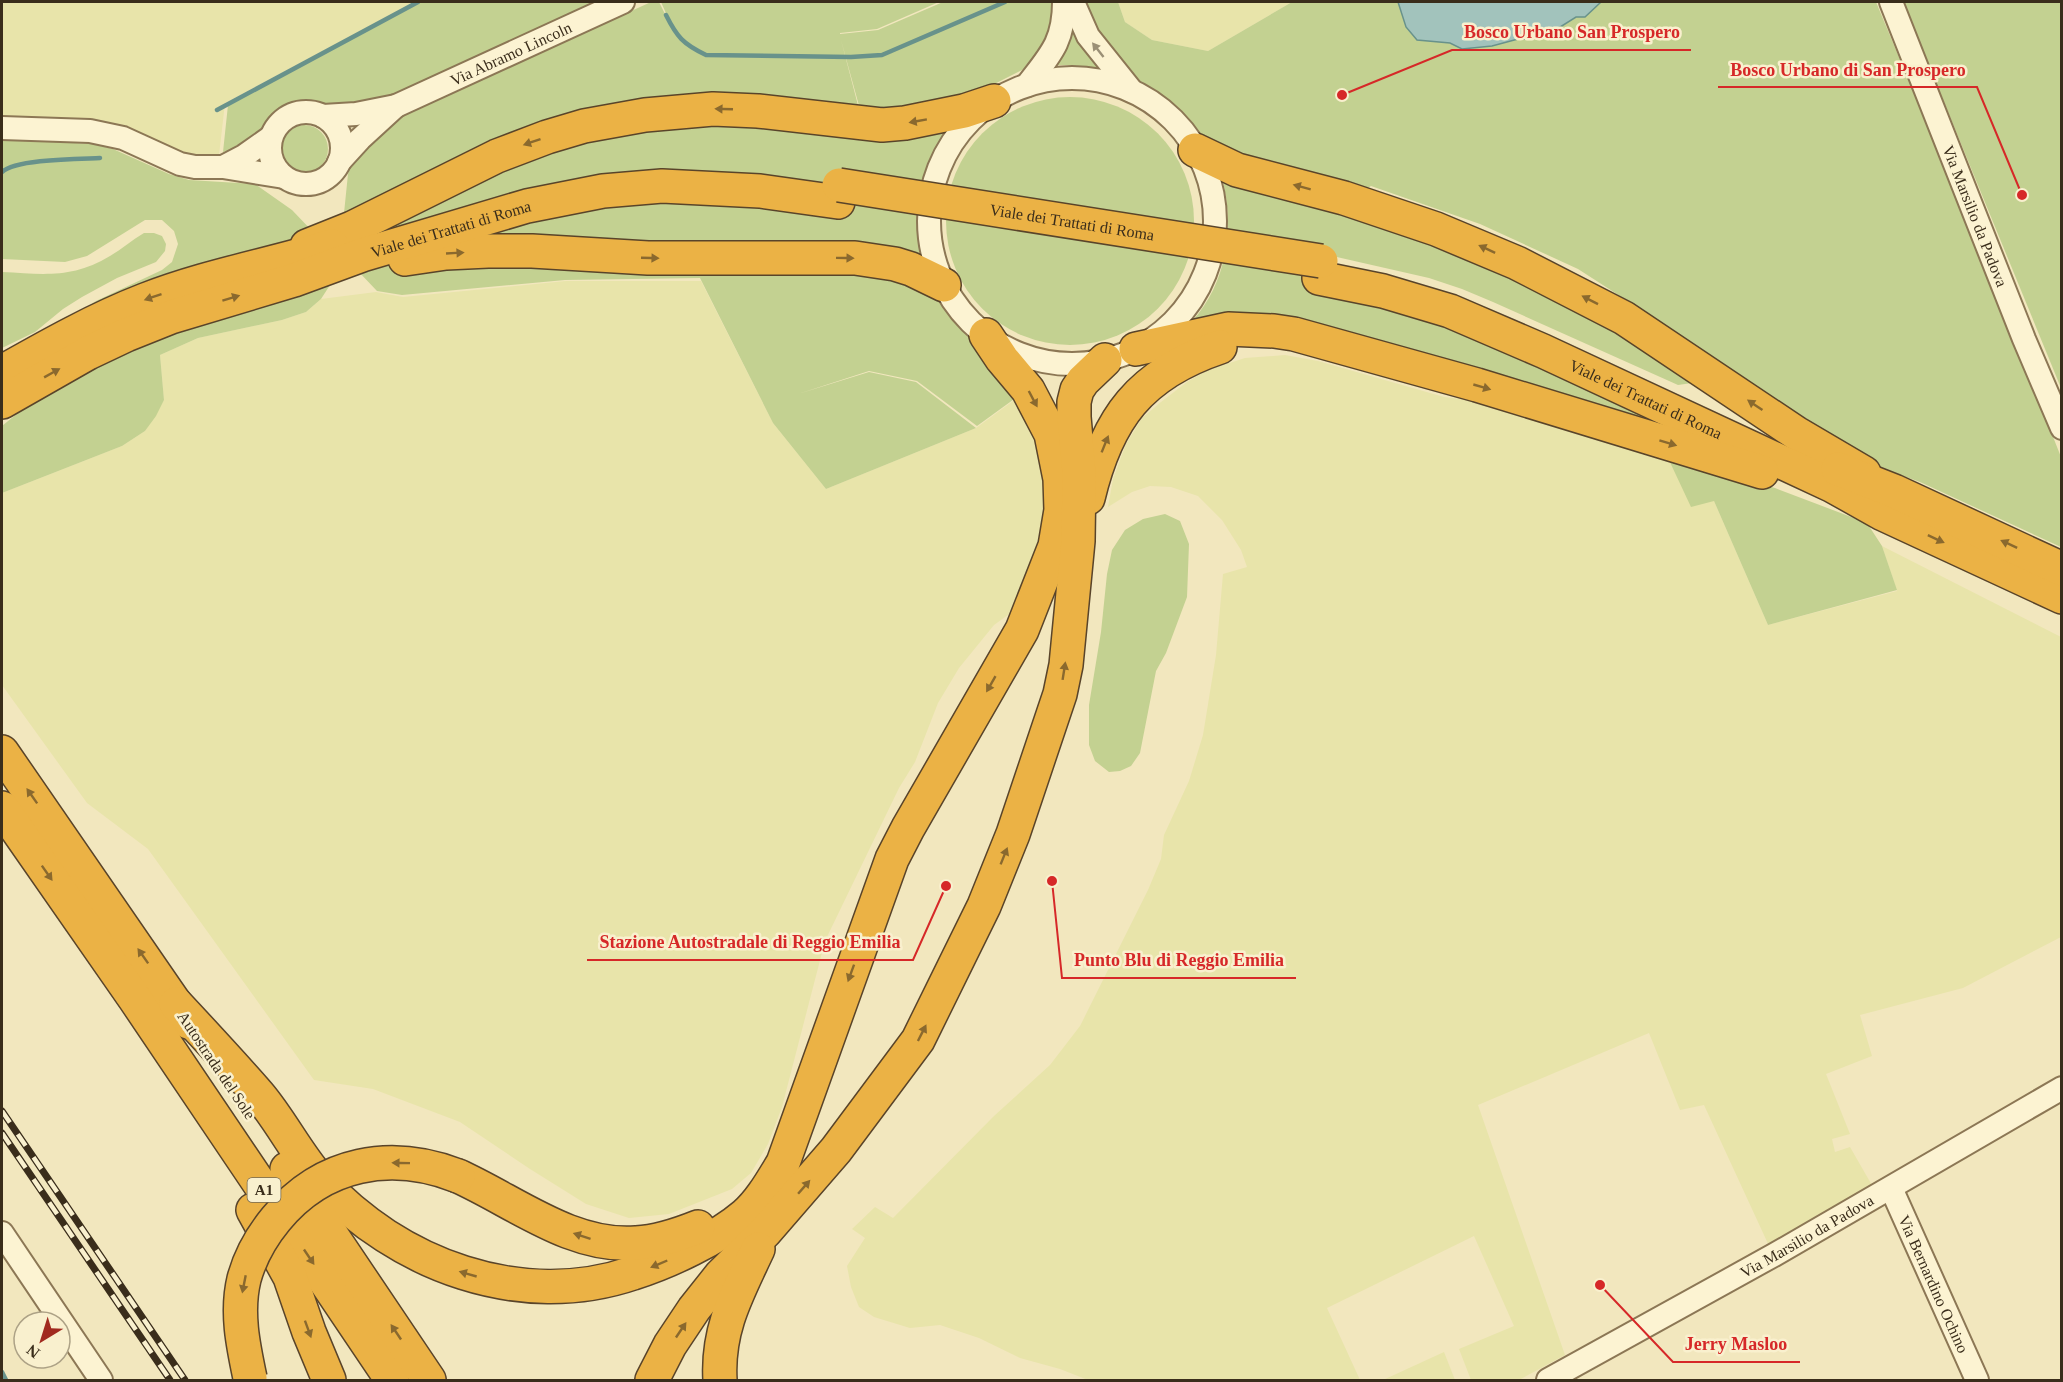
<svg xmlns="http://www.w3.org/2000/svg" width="2063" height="1382" font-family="Georgia,serif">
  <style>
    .farmland { fill: #e8e4aa }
    .green { fill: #c3d191 }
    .water { fill: #a2c3bc; stroke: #68928b; stroke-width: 1.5 }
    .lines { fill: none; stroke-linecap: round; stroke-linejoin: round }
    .stream { stroke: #68928b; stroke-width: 4.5 }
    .minor-casing { stroke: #8c7755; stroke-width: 26 }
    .highway-casing { stroke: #59442a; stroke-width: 36 }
    .minor { stroke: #fcf3d2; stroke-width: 22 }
    .highway { stroke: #ebb245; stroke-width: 33 }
    .rail-casing { stroke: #3a2d1b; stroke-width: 7 }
    .rail { stroke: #f9f0ce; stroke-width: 4.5; stroke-dasharray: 14; stroke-linecap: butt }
    .highway-bridge-casing { stroke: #59442a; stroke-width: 36; stroke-linecap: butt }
    .highway-bridge { stroke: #ebb245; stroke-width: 33 }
    .oneway { fill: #9b9076 }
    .oneway2 { fill: #8a692e }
    .labels { text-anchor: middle; stroke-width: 5; stroke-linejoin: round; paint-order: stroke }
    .shield { fill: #f9f0ce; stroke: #736851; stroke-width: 1.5 }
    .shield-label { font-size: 15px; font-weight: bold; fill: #3a2d1b }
    .street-label { font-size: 16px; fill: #3a2d1b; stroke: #f9f0ce }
    .leader { fill: none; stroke: #d62828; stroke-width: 2 }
    .callout-dot { fill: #d62828; stroke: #f9f0ce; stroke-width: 2 }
    .callout-label { font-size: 18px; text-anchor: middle; font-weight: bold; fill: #d62828; stroke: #f9f0ce; stroke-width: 5; stroke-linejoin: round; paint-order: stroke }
  </style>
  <rect width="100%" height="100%" fill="#f2e7be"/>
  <g class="farmland">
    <polygon points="2,2 415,2 225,103 219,155 199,157 2,121"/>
    <polygon points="1118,2 1292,2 1208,51 1152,40 1125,22"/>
    <polygon points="566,281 701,281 773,423 826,489 976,428 1028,390 1060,479 1036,595 994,625 959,668 938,703 915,762 899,788 825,941 782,1107 768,1144 751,1173 732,1189 669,1214 629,1218 586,1204 530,1169 460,1122 373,1089 314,1080 148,849 87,803 2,685 2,493 122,446 145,431 164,400 160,355 198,338 282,320 306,312 321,299 376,292 403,297"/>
    <polygon points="1285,355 1318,361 1444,397 1477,401 1668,458 1714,501 1768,625 1897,591 1882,546 2061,637 2061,937 1963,988 1860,1015 1872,1056 1826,1074 1850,1134 1832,1139 1835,1152 1850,1147 1873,1187 1770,1248 1704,1105 1680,1110 1649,1033 1478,1105 1565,1355 1519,1380 1471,1380 1459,1349 1514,1326 1474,1236 1327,1308 1360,1380 1088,1380 1060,1369 1020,1358 979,1338 940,1325 910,1328 874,1317 859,1307 851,1287 847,1266 865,1238 852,1229 875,1207 893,1218 994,1116 1050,1065 1080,1026 1148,890 1161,859 1164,835 1189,781 1203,735 1216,655 1223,574 1247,567 1241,550 1222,520 1198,496 1171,487 1150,486 1132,492 1108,507 1113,479 1126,444 1142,418 1161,402 1187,382 1208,370 1245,358"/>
    <polygon points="1444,1352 1455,1380 1383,1380"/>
  </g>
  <g class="green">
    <polygon points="421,2 599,2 392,99 325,109 313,103 300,103 283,107 272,115 255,138 243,147 223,152 228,105"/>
    <path d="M651,2H659L676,36L661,2H939L877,29L840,33V34L878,30L943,2H1055L1052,37L1028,67L957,103L861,113L841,40L860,113L965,117C956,129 946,141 939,155C917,202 919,261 950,304C960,318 974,328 985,341C998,357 1011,375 1024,392L977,426L917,381L869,371L798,394L869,372L916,382L976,428L826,489L773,423L700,278L565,280L402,295L377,291L358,271L343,223L348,174L351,162L375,133L403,115Z"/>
    <polygon points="1081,2 1118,2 1125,22 1152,40 1208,51 1292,2 1876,2 1971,230 2061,457 2061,547 1920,482 1862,461 1662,323 1578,269 1480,224 1371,186 1359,193 1263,169 1201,137 1177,108 1150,89 1136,83 1112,63"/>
    <polygon points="1903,2 2061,2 2061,388"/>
    <polygon points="1069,17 1104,69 1067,65 1052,65"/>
    <circle cx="1070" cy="221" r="124"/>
    <circle cx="304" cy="149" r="24"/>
    <polygon points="2,139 93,144 113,149 169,174 189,180 255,184 292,210 314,233 66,320 96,301 162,270 172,262 178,244 174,231 162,220 145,220 87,256 65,262 2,259"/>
    <path d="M1222,178L1433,242L1591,315L1672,365L1692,383L1678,385L1493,302L1462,289L1429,278L1328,255L1300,267L1304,287L1337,292L1444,319L1679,428L1192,321C1227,284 1235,225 1222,178Z"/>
    <path d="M144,233H154L162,236L166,244L165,251L156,262L117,278L82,297L63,309L35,332L2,348V272C43,274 72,279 110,256C122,249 132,240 144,233Z"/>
    <polygon points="330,285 321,299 306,312 282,320 198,338 160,355 164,400 156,416 145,431 122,446 2,493 2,426 46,390 160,336"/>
    <polygon points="1668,458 1775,488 1867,523 1882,546 1897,590 1768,625 1714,501 1691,507"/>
    <polygon points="1165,514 1180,521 1189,544 1187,597 1166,653 1156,671 1140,753 1131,766 1120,771 1109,772 1095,761 1089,745 1089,705 1101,632 1107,574 1112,550 1125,530 1143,519"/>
  </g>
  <polygon class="water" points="1398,2 1601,2 1585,17 1576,17 1557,29 1533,39 1518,39 1492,46 1462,49 1450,43 1417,40 1406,27"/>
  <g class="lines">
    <g class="stream">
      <path d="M666,15C677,37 683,44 706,55L851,57L882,55L1005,2"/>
      <polyline points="217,110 418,2"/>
      <path d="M2,172C16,159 79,159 100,158"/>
      <polyline points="2,1372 6,1380"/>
    </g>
    <g class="minor-casing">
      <g id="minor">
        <polyline points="1073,2 1088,36 1132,91"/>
        <path id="s1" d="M1891,2L2024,339L2062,428"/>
        <circle cx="1072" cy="221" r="143"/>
        <path d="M1027,85C1050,55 1064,42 1064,2"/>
        <circle cx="306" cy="148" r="36"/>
        <path id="s2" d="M323,116L356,114L396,106L623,2"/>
        <polyline points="2,128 90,131 123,138 180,164 195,167 223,167 284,177"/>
        <polyline points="339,162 360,139 396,106"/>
        <polyline points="223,167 244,156 271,137"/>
        <path id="s3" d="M1891,1188L1977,1380"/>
        <polyline points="2,1233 101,1380"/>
        <path id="s4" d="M1548,1380L1774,1255L2062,1088"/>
      </g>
    </g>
    <g class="highway-casing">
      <g id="highway">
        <polyline points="1195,150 1237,170 1344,198 1436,229 1517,263 1624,318 1796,433 1864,473"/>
        <polyline points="307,246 352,228 497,156 547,137 584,126 645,115 713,109 758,111 882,125 905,123 964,111 994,101"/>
        <polyline points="405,259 446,253 488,251 532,251 648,258 855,258 895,264 911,269 944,285"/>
        <path id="s5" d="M1319,278L1383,291L1450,311L1543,351L1833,486L1883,514L2062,597"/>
        <polyline points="1136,349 1228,329 1274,331 1294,334 1477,385 1762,472"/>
        <path d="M2,372C48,346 96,319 145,300C206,276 270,265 332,246"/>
        <path id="s6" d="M2,402L88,353L126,335L171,317L294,280L362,255L527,206L603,191L662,186L760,191L838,202"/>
        <polyline points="1838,469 1894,491 2062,569"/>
        <path d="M1088,498C1107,418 1140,374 1220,347"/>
        <polyline points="2,752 188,1022"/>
        <polyline points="2,808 135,999 392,1380"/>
        <path d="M176,1004C204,1034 232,1064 259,1095C281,1121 297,1154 320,1180C397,1265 521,1311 633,1273C668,1262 717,1239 745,1215C761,1201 772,1181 783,1163L892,859L908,828L1022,630L1055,546L1061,510L1060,479L1051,434L1028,390L1002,359L986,335"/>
        <polyline points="287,1169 429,1380"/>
        <path d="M458,1176C514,1201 571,1248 636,1243C657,1242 678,1235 698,1227"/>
        <polyline points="253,1210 290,1277 309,1332 329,1380"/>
        <polyline points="652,1380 670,1345 694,1309 721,1275 765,1232 836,1150 918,1040 984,906 1013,834 1060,694 1066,665 1078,541 1079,473 1074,417 1074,402 1077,390 1083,381 1105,360"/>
        <path d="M720,1380C717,1329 737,1294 758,1249"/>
      </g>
    </g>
    <use href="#minor" class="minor"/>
    <use href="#highway" class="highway"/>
    <g class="rail-casing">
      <g id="rail">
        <polyline points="2,1111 185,1380"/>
        <polyline points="2,1133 170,1380"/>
      </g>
    </g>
    <use href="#rail" class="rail"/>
    <g class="highway-bridge-casing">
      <g id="highway-bridge">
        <path id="s7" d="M839,185L1321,261"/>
        <path d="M250,1378C243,1345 236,1312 244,1279C250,1257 262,1236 276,1219C323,1162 391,1150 458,1176"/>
      </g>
    </g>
    <use href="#highway-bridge" class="highway-bridge"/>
  </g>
  <defs><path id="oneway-solid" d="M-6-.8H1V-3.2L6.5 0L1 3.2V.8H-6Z" transform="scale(1.5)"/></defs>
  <use class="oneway" href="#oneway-solid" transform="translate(1098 50) rotate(-128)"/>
  <g class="oneway2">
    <use href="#oneway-solid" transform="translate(724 109) rotate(-178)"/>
    <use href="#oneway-solid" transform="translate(918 121) rotate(170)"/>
    <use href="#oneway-solid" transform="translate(532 142) rotate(161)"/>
    <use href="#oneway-solid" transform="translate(1302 187) rotate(-165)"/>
    <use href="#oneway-solid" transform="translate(1487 249) rotate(-155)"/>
    <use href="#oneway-solid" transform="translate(455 253) rotate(-3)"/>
    <use href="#oneway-solid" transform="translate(650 258) rotate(2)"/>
    <use href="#oneway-solid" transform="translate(845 258) rotate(1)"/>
    <use href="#oneway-solid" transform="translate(153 297) rotate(161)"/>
    <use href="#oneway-solid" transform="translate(231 298) rotate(-17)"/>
    <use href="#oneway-solid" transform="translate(1590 300) rotate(-153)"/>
    <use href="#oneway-solid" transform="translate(52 373) rotate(-29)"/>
    <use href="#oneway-solid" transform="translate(1482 387) rotate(16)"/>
    <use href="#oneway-solid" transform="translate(1033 399) rotate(62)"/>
    <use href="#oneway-solid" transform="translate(1755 405) rotate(-146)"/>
    <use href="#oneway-solid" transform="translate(1668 443) rotate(17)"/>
    <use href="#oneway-solid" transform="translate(1105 444) rotate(-68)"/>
    <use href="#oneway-solid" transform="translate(1936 539) rotate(25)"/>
    <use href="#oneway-solid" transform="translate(2009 544) rotate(-155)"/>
    <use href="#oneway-solid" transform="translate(1064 671) rotate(-81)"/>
    <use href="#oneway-solid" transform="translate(991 684) rotate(120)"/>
    <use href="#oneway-solid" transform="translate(32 796) rotate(-125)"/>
    <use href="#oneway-solid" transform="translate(1004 856) rotate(-68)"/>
    <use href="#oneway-solid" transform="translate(47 873) rotate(55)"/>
    <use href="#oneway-solid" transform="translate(143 956) rotate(-125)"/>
    <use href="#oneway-solid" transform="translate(851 973) rotate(110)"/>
    <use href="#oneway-solid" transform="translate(922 1033) rotate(-63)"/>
    <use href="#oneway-solid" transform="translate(401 1163) rotate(-179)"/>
    <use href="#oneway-solid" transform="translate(804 1187) rotate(-49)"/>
    <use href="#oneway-solid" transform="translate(582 1236) rotate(-162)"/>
    <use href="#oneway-solid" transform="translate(309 1257) rotate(56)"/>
    <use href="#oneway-solid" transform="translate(659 1264) rotate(157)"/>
    <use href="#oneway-solid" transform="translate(468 1274) rotate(-164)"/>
    <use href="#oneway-solid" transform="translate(244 1284) rotate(101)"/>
    <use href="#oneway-solid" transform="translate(308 1329) rotate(70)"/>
    <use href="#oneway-solid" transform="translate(681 1330) rotate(-56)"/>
    <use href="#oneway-solid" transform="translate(396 1332) rotate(-124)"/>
  </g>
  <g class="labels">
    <rect class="shield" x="247.5" y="1178" width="33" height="24" rx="4.5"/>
    <g class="shield-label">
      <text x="264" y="1195">A1</text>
    </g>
    <g class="street-label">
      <text dy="6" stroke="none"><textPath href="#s2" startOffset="200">Via Abramo Lincoln</textPath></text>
      <text dy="6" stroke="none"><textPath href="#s1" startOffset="230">Via Marsilio da Padova</textPath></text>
      <text dy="6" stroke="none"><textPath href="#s7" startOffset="236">Viale dei Trattati di Roma</textPath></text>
      <text dy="6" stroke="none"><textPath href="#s6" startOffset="483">Viale dei Trattati di Roma</textPath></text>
      <text dy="6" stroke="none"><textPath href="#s5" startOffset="350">Viale dei Trattati di Roma</textPath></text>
      <text transform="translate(217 1065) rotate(56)" y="6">Autostrada del Sole</text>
      <text dy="6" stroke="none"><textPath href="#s4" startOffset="296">Via Marsilio da Padova</textPath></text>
      <text dy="6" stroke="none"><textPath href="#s3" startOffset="105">Via Bernardino Ochino</textPath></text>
    </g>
  </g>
  <path class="leader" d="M1342 95L1452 50H1691M2022 195L1977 87H1718M946 886L913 960H587M1052 881L1062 978H1296M1600 1285L1673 1362H1800"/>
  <g class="callout-dot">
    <circle cx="1342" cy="95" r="6"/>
    <circle cx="2022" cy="195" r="6"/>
    <circle cx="946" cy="886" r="6"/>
    <circle cx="1052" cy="881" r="6"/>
    <circle cx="1600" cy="1285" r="6"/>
  </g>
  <g class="callout-label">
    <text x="1572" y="38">Bosco Urbano San Prospero</text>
    <text x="1848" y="76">Bosco Urbano di San Prospero</text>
    <text x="750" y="948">Stazione Autostradale di Reggio Emilia</text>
    <text x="1179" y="966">Punto Blu di Reggio Emilia</text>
    <text x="1736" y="1350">Jerry Masloo</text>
  </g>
  <rect width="2063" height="1382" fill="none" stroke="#3a2d1b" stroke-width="6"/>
  <g transform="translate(42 1340) rotate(218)"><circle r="28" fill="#f9f0ce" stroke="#ada286" stroke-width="1.5"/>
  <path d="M0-4.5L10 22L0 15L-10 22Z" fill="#a12a1f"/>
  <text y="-9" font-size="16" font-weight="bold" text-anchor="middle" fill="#3a2d1b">N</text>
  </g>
</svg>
